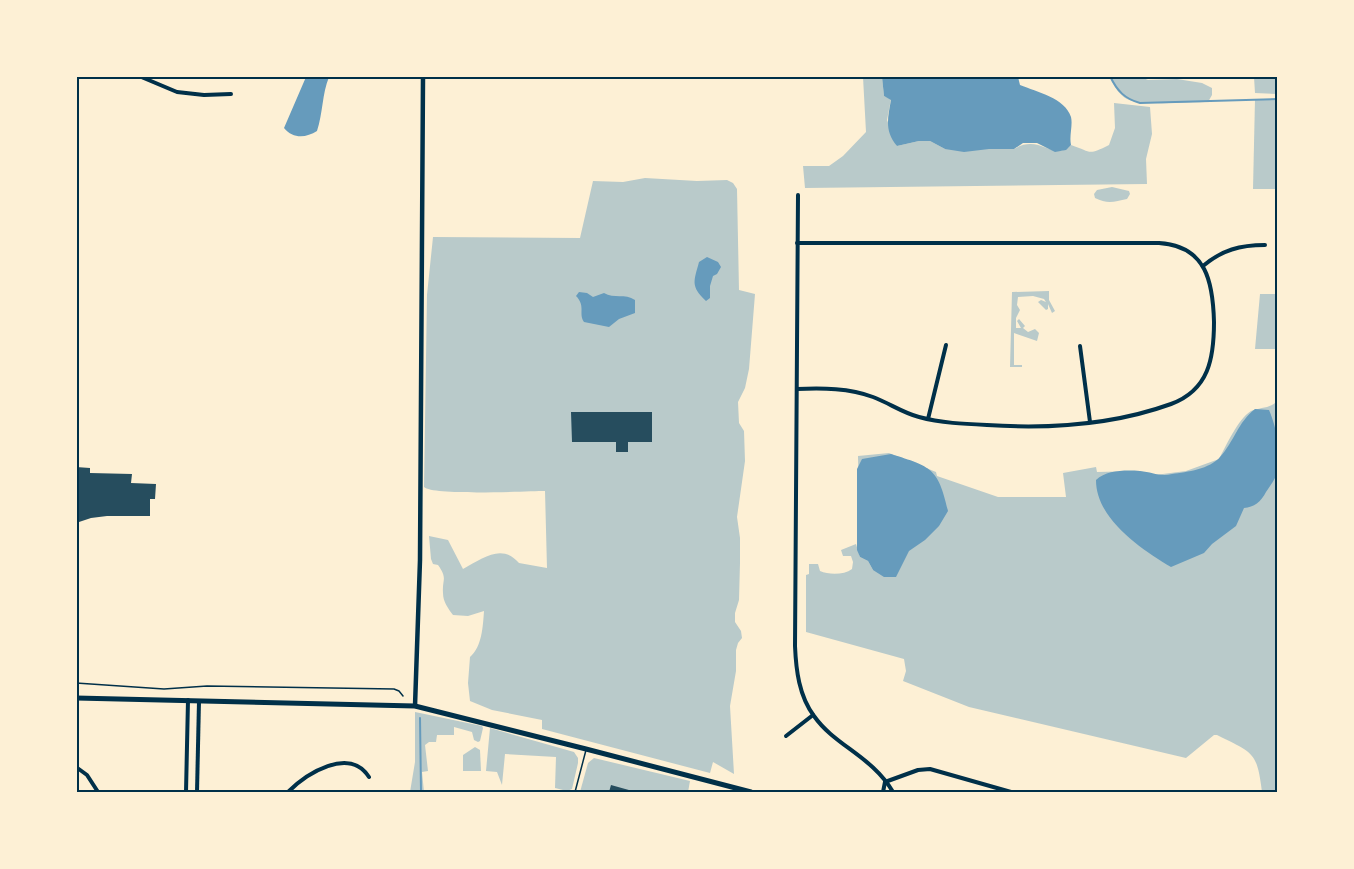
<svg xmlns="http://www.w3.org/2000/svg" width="1354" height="869" font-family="Mulish,sans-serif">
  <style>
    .green { fill: #b9caca }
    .water { fill: #669bbc }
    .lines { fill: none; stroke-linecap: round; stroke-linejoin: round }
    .stream { stroke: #669bbc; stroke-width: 2 }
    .building { fill: #264d5e }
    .path { stroke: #003049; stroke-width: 1.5 }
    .service { stroke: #003049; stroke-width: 1.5 }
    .minor { stroke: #003049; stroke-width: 4 }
    .tertiary { stroke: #003049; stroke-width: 4.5 }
    .secondary { stroke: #003049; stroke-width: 5 }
    .neatline { fill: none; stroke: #003049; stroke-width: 2 }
  </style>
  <rect width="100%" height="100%" fill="#fdf0d5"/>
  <g class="green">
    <path d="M863,77H882L884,96L891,99L887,120L897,146L919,141H930L945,149H1014C1041,133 1053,163 1071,145C1092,152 1087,156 1109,145L1115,128L1114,103L1150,107L1152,134L1146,159L1147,184L805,188L803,166H829L843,156L866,132Z"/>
    <path d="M1110,77H1141L1148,80L1177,79L1202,83L1212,88V95L1208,102C1191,102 1139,106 1127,99C1119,95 1113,84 1110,77Z"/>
    <polygon points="1254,77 1277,77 1277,94 1255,93"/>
    <polygon points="1255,99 1277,99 1277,189 1253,189"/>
    <path d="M645,178L697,181L727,180L733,183L737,189L739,290L755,294L749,369L745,388L738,402L739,423L744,431L745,461L737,517L740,538V563L739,600L735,613V622L741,631L742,638L738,643L736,650V671L730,706L734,774L713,762L710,773L542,729V720L492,710L470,701L468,683L470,657C482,647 483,626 484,611L468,616L453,615C448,608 443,602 443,593C442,579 448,579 438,565L433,564L431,559L429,536L448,540L463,569C483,558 502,543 519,563L547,568L545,491C526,491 434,496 424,487L427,295L433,237L580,238L593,181L623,182Z"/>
    <path d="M1112,187L1129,191L1130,194L1127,199C1114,202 1107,204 1095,198L1094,194L1097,190Z"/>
    <polygon points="1277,279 1277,349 1255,349 1260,294 1275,294"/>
    <polygon points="1049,291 1049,300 1055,311 1052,313 1048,304 1048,309 1046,310 1038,302 1041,300 1046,302 1044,299 1033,296 1018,297 1017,305 1020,310 1016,318 1016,328 1021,328 1017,321 1019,319 1025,326 1023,328 1028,332 1035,329 1039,333 1037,341 1014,333 1014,365 1022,365 1022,367 1010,367 1012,292"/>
    <path d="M1277,401V792H1262C1257,751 1253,753 1217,735H1214L1186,758L969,707L903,681L906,671L904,659L806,632V575L809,574V564H818L820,571C829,575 844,575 852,569L853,562L851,556H843L841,550L856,544L860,557L868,561L873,570L882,569L860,555L858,456L889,453L936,472L937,476L998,497H1066L1063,473L1096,467L1097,472L1139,471L1155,475L1186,471L1219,459C1226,446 1238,419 1251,411C1260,407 1270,409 1277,401Z"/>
    <polygon points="415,712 482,726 483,728 480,741 478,742 474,740 472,732 454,727 454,735 437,735 436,742 429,742 425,745 428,771 422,772 424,792 410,792 415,762"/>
    <polygon points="490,728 574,752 578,758 578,763 572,789 567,791 555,788 556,757 505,754 502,785 497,772 486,771"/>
    <polygon points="475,747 480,750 481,771 463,771 463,755"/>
    <polygon points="594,758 690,781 688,792 580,792 588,763"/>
  </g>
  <g class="water">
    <path d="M306,77H329C322,94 323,113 317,131C306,138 293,139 284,128Z"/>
    <path d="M882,77H1018L1020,85C1037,92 1065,98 1071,117C1073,125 1069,136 1071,145L1066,150L1055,152L1037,143H1023L1014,149H989L964,152L945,149L930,141H919L897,146C884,131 888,117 891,100L884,96Z"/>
    <path d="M707,257L718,262L721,267L717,274L713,276L710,286V298L706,301C690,286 694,281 699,262Z"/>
    <path d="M579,292L587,293L593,297L604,293C614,299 625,293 635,300V313L619,319L609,327L584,322C578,314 586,306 576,296Z"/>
    <path d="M1255,409L1269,410C1277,429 1281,451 1278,471C1276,478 1270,486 1266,492C1261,502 1254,507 1244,508L1236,526L1212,544L1204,553L1171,567C1141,549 1096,519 1096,480C1107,470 1125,470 1140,471C1152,472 1160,477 1172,474C1187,472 1210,469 1220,457C1234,442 1238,422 1255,409Z"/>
    <path d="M891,454C932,467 938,468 948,511L939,526L925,540L909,551L896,577H884L873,570L868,561L860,557L857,550V469L862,459Z"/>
  </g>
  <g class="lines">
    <g class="stream">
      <path d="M1110,76C1117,91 1125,99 1140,103L1278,99"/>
      <polyline points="420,718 421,792"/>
    </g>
  </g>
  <g class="building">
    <polygon points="571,412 652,412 652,442 628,442 628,452 616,452 616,442 572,442"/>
    <polygon points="76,467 90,468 90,473 132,474 131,483 156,484 155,499 150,499 150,516 107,516 91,518 76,523"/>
    <polygon points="611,785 636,792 609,792"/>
  </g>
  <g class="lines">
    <polyline class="path" points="76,683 164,689 207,686 394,689 399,691 403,696"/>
    <polyline class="service" points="575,792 586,750"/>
    <g class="minor">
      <polyline points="139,76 177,92 204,95 231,94"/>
      <path d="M798,195L795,646C796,670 799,696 814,716C835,746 872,756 893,792"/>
      <path d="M1203,266C1222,250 1240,245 1265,245"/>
      <polyline points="1080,346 1090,422"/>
      <path d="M797,389C823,388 849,388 873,397C889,403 903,413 919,417C941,423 964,424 987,425C1048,429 1113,425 1171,404C1209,390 1214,358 1214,322C1213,283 1207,246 1159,243H797"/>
      <polyline points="928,419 946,345"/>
      <polyline points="786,736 813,715"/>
      <polyline points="76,767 87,775 98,792"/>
      <polyline points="885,782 918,770 930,769 1011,792"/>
      <polyline points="186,792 188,700"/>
      <polyline points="197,792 199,701"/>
      <path d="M288,792C306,774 349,746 369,777"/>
      <polyline points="883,792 885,782"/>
    </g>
    <polyline class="tertiary" points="415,706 420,560 423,76"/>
    <polyline class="secondary" points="76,698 415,706 586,749 751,792"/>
  </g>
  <rect width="1354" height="869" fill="none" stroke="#fdf0d5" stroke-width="156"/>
  <rect x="78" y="78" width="1198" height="713" class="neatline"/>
</svg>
